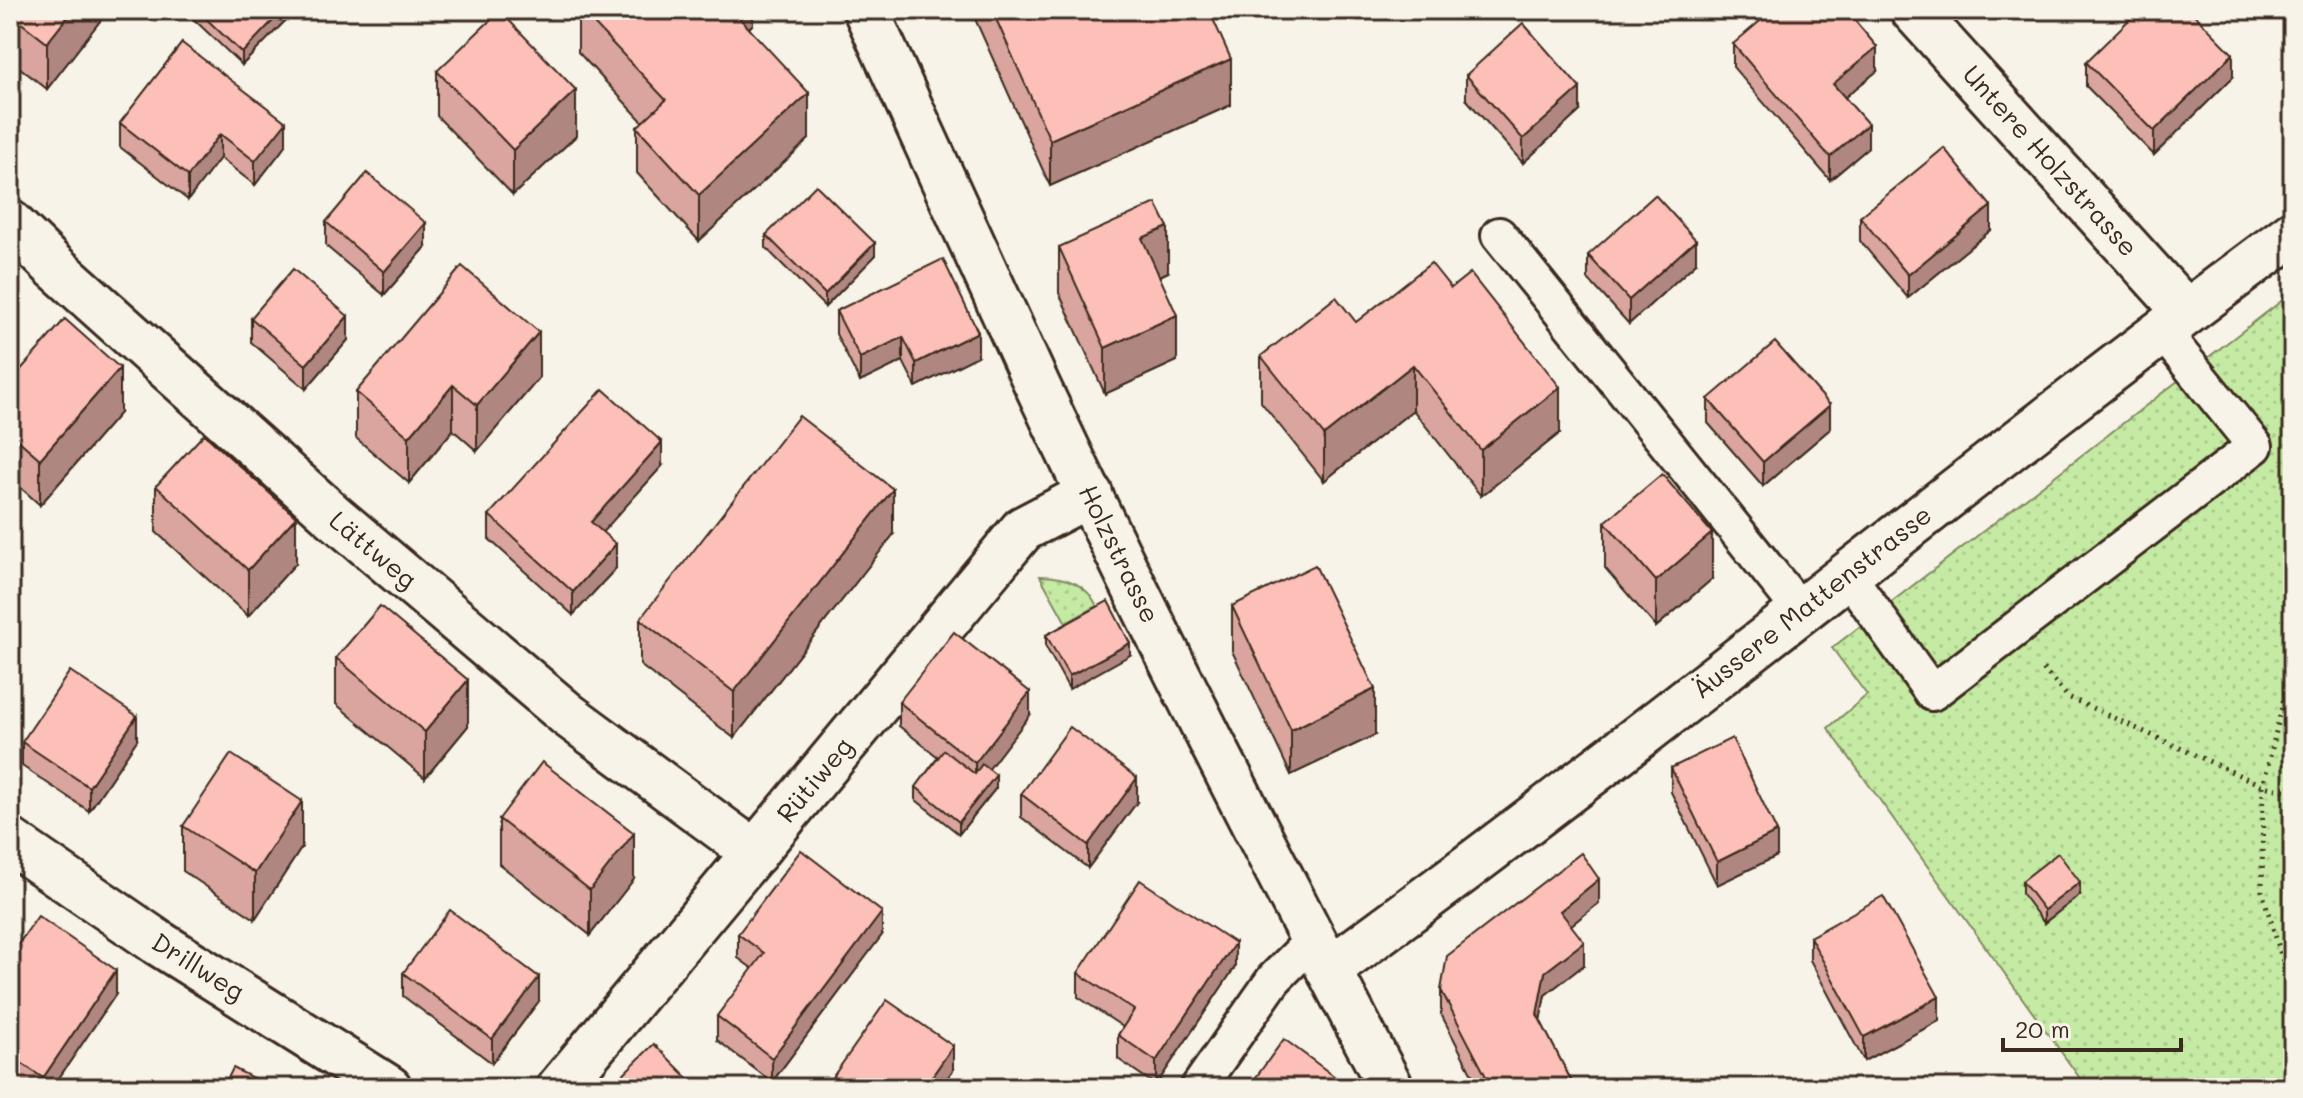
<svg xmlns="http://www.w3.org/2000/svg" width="2303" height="1098" font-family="Mali,sans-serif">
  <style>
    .grass { fill: url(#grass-dots); stroke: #808a60; stroke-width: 2 }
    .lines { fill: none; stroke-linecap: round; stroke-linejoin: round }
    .service-casing { stroke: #3b2a1e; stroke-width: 40 }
    .minor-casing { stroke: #3b2a1e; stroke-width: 50 }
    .path { stroke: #3b2a1e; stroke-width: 5; stroke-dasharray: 2 6; stroke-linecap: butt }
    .service { stroke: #f7f3e8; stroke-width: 34 }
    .minor { stroke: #f7f3e8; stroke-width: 44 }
    .wall { fill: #d9a59e; stroke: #3b2a1e; stroke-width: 2 }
    .shaded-wall { fill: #b08681; stroke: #3b2a1e; stroke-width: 2 }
    .building { fill: #fcc0b8; stroke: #3b2a1e; stroke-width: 2 }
    .labels { text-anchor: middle; stroke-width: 6; stroke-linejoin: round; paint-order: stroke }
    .street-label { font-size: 26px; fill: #3b2a1e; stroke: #f7f3e8 }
  </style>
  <defs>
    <pattern id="grass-dots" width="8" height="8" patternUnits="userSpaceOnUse" patternTransform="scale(2)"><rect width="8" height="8" fill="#c5eaa3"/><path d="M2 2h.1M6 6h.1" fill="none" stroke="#aac98c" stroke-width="1.8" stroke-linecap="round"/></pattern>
  </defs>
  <rect width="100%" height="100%" fill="#f7f3e8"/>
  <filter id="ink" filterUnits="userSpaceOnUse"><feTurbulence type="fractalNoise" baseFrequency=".0125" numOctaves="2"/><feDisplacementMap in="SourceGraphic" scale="16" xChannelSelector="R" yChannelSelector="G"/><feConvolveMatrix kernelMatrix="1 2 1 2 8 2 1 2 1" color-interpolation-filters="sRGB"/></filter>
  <g filter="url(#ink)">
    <g class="grass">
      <polygon points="2293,292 2293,1088 2087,1088 1828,728 1867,695 1832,648"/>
      <path d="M1040,576C1065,576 1086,583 1097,606L1066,623Z"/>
    </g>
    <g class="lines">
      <g class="service-casing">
        <g id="service">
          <polyline points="1499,235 1801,611"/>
          <polyline points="1848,575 1932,693 2255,446 2161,330"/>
          <polyline points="1198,1088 1274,979 1313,940"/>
        </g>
      </g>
      <g class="minor-casing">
        <g id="minor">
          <path d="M866,10C923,135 979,260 1037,385C1148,622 1269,856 1391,1088"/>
          <polyline points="1913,10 2186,312"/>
          <polyline points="10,223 54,266 331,514 568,715 755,853"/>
          <polyline points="10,841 157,942 389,1088"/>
          <path d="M1329,970C1656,732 1968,474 2293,233"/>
          <polyline points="559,1088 1023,529 1090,494"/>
        </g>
      </g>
      <g class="path">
        <polyline points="2043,669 2068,697 2263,786 2286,791 2293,785"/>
        <polyline points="2293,670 2289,677 2263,786 2262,891 2293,995"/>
      </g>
      <use href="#service" class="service"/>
      <use href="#minor" class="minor"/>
    </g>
    <g class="wall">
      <polygon points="10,10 107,10 107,12 47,89 10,60"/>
      <polygon points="184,10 287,10 287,19 242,65"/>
      <polygon points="578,10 753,10 753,24 749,28 809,139 699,241 637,173 637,127 643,122 578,52"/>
      <polygon points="971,10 1209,10 1231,105 1050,186"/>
      <polygon points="182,43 286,145 255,185 220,158 188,200 120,147 120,123"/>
      <polygon points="1733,44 1877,71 1845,97 1868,148 1830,180 1733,67"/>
      <polygon points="2086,62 2233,77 2154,155 2086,86"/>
      <polygon points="437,71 576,136 513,195 437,116"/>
      <polygon points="1466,75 1580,111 1523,163 1466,99"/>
      <polygon points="1860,217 1991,230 1908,298 1860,241"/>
      <polygon points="326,222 426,247 384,295 326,246"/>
      <polygon points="766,235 875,256 825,307 766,248"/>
      <polygon points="1059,247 1168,272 1160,276 1177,361 1105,394 1059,293"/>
      <polygon points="1588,255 1696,263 1629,324 1588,279"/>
      <polygon points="836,311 978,356 916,387 903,361 860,382 836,334"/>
      <polygon points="251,318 348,340 306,389 251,342"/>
      <polygon points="1356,322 1560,433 1481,496 1413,410 1324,481 1261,402 1261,356"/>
      <polygon points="539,378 477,451 453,430 409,483 356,438 356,392"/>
      <polygon points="10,382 120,413 40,505 10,478"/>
      <polygon points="1708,399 1830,429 1763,486 1708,423"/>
      <polygon points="662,466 602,532 616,568 573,615 489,539 489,515"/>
      <polygon points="156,486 296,563 248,616 156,532"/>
      <polygon points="1605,522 1712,579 1656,627 1605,568"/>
      <polygon points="893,535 734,738 640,665 640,619"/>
      <polygon points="1232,606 1375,735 1291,775 1232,651"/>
      <polygon points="1046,635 1130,655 1069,689 1046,647"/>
      <polygon points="336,658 468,726 425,778 336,704"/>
      <polygon points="899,702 1030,715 988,769 996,788 959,834 916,800 916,787 938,757 899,726"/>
      <polygon points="137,740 89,811 22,766 22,742"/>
      <polygon points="1671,768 1777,856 1717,885 1671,792"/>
      <polygon points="1021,794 1137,802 1088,868 1021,817"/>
      <polygon points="499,819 634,879 590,935 499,864"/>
      <polygon points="183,826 302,847 255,919 183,871"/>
      <polygon points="2022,881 2080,895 2044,923 2022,894"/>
      <polygon points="1599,903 1571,925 1584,965 1545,995 1540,1020 1575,1088 1479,1088 1441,1014 1441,990"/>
      <polygon points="738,934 882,935 772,1082 717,1040 717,1016 753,969 738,958"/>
      <polygon points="1810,937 1939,1021 1864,1061 1810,960"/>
      <polygon points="10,956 116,994 52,1088 23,1088 10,1079"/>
      <polygon points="1235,967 1156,1085 1118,1059 1118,1035 1123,1027 1078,997 1078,973"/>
      <polygon points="403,973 539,1001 492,1063 403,996"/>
      <polygon points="953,1070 940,1088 832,1088 832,1078"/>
    </g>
    <g class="shaded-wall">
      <polygon points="73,10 107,10 107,12 47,89 47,43"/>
      <polygon points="283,10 287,10 287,19 242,65 242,53"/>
      <polygon points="726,10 753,10 753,24 726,50"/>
      <polygon points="1877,47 1877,71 1833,107 1833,84"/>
      <polygon points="2233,54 2233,77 2154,155 2154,131"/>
      <polygon points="1231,59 1231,105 1050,186 1050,140"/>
      <polygon points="1580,88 1580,111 1523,163 1523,139"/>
      <polygon points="576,90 576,136 513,195 513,150"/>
      <polygon points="809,93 809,139 699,241 699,195"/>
      <polygon points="286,122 286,145 255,185 255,161"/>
      <polygon points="1868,124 1868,148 1830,180 1830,157"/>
      <polygon points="220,134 220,158 188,200 188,176"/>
      <polygon points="1991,206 1991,230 1908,298 1908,275"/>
      <polygon points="426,223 426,247 384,295 384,272"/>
      <polygon points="1168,227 1168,272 1142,284 1142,238"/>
      <polygon points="1696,240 1696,263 1629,324 1629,300"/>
      <polygon points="875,243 875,256 825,307 825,294"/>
      <polygon points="1177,315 1177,361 1105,394 1105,348"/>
      <polygon points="348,316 348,340 306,389 306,365"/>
      <polygon points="539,332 539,378 477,451 477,405"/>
      <polygon points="978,332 978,356 916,387 916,363"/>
      <polygon points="903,337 903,361 860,382 860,358"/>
      <polygon points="1413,365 1413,410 1324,481 1324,435"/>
      <polygon points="120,368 120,413 40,505 40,459"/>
      <polygon points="453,385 453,430 409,483 409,437"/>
      <polygon points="1560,387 1560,433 1481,496 1481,450"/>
      <polygon points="1830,405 1830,429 1763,486 1763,462"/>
      <polygon points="662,442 662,466 591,545 591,522"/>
      <polygon points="893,489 893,535 734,738 734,692"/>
      <polygon points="296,517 296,563 248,616 248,570"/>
      <polygon points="1712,533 1712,579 1656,627 1656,581"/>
      <polygon points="616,544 616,568 573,615 573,592"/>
      <polygon points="1130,643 1130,655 1069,689 1069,676"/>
      <polygon points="468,680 468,726 425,778 425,732"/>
      <polygon points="1375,689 1375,735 1291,775 1291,730"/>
      <polygon points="1030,692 1030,715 975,787 975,763"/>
      <polygon points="137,716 137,740 89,811 89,787"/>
      <polygon points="996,775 996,788 959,834 959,822"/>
      <polygon points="1137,778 1137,802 1088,868 1088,845"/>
      <polygon points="302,801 302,847 255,919 255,873"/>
      <polygon points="1777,832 1777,856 1717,885 1717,862"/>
      <polygon points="634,833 634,879 590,935 590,890"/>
      <polygon points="1599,879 1599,903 1560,934 1560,911"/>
      <polygon points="2080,882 2080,895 2044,923 2044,910"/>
      <polygon points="882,912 882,935 772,1082 772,1058"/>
      <polygon points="1584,942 1584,965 1545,995 1537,1037 1537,1014 1545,972"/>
      <polygon points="1235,943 1235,967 1156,1085 1156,1061"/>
      <polygon points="116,970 116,994 52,1088 43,1088 43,1078"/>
      <polygon points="539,977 539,1001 492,1063 492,1039"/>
      <polygon points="1939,997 1939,1021 1864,1061 1864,1037"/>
      <polygon points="953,1046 953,1070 940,1088 924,1088"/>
    </g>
    <g class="building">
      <polygon points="10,10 73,10 47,43 10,14"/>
      <polygon points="197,10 283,10 242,53"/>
      <polygon points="581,10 732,10 809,93 699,195 637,127 666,100"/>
      <polygon points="992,10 1209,10 1231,59 1050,140"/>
      <polygon points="1773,10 1846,10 1877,47 1833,84 1868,124 1830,157 1733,44"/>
      <polygon points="2139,10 2190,10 2233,54 2154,131 2086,62"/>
      <polygon points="500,11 576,90 513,150 437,71"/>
      <polygon points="1523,23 1580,88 1523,139 1466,75"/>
      <polygon points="182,43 286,122 255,161 220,134 188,176 120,123"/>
      <polygon points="1944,148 1991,206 1908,275 1860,217"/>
      <polygon points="367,173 426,223 384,272 326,222"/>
      <polygon points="816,185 875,243 825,294 766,235"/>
      <polygon points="1655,195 1696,240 1629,300 1588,255"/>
      <polygon points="1156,203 1168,227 1142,238 1177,315 1105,348 1059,247"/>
      <polygon points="943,259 978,332 916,363 903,337 860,358 836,311"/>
      <polygon points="1431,263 1451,288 1470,273 1560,387 1481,450 1413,365 1324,435 1261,356 1336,297 1356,322"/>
      <polygon points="462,266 539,332 477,405 453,385 409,437 356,392"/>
      <polygon points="293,269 348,316 306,365 251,318"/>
      <polygon points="65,319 120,368 40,459 10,433 10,382"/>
      <polygon points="1775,342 1830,405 1763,462 1708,399"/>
      <polygon points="603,389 662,442 591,522 616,544 573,592 489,515"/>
      <polygon points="799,416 893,489 734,692 640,619"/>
      <polygon points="204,434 296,517 248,570 156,486"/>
      <polygon points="1662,474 1712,533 1656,581 1605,522"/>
      <polygon points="1315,565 1375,689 1291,730 1232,606"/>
      <polygon points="1108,601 1130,643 1069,676 1046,635"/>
      <polygon points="380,606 468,680 425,732 336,658"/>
      <polygon points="954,632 1030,692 975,763 899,702"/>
      <polygon points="70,671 137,716 89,787 22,742"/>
      <polygon points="1070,727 1137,778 1088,845 1021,794"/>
      <polygon points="1732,738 1777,832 1717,862 1671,768"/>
      <polygon points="944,750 975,774 982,764 996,775 959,822 916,787"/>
      <polygon points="231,754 302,801 255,873 183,826"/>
      <polygon points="542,762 634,833 590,890 499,819"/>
      <polygon points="801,850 882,912 772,1058 717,1016 764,953 738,934"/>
      <polygon points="1581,853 1599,879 1560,911 1584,942 1545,972 1537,1014 1575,1088 1492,1088 1441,990 1447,956"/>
      <polygon points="2058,853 2080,882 2044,910 2022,881"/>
      <polygon points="1140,880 1235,943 1156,1061 1118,1035 1134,1010 1078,973"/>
      <polygon points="1883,896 1939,997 1864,1037 1810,937"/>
      <polygon points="450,910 539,977 492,1039 403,973"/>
      <polygon points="38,916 116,970 43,1078 10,1055 10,956"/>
      <polygon points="887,1000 953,1046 924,1088 846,1088 832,1078"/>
      <polygon points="1284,1039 1350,1088 1248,1088"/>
      <polygon points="654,1044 698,1088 609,1088"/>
      <polygon points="233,1068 273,1088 223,1088"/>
    </g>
  </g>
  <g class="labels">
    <g class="street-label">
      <text transform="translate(2050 161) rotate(48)" y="9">Untere Holzstrasse</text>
      <text transform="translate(373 550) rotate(40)" y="9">Lättweg</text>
      <text transform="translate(1119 554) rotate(64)" y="9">Holzstrasse</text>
      <text transform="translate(1812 602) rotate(-38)" y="9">Äussere Mattenstrasse</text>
      <text transform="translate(815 780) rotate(-50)" y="9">Rütiweg</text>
      <text transform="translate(198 967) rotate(32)" y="9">Drillweg</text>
    </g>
  </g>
  <rect width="2303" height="1098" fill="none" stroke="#f7f3e8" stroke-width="40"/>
  <rect x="20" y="20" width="2263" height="1058" fill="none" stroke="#3b2a1e" stroke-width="3" filter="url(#ink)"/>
  <path d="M2003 1038v12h178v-12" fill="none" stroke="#3b2a1e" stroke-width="4"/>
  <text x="2015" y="1038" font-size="24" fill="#3b2a1e" stroke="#f7f3e8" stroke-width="6" paint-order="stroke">20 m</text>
</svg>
